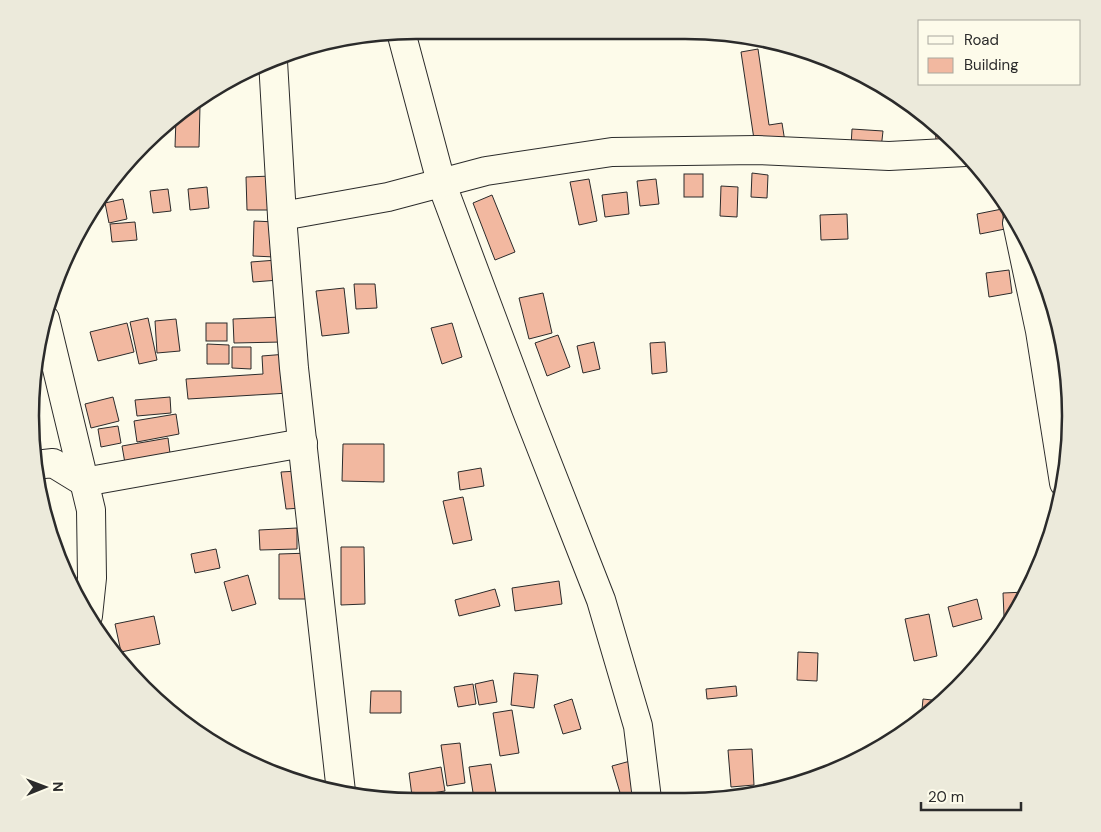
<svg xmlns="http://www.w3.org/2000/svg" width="1101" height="832" font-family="'DM Sans',sans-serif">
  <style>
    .building { fill: #f2b8a0; stroke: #2b2b2b }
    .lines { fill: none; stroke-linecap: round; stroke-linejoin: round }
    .street-casing { stroke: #2b2b2b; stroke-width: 30 }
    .street { stroke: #fdfbea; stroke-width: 28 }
    .rim { fill: none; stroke: #2b2b2b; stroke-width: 2.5 }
  </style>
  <rect width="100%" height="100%" fill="#fdfbea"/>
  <g class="building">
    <polygon points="758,49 769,125 782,123 785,142 755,146 741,52"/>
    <polygon points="191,106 200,106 199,147 175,147 176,118"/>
    <polygon points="935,124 954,140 936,141"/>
    <polygon points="852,129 883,131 881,149 851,147"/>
    <polygon points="157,132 158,138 148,139"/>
    <polygon points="752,173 768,175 767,198 751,197"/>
    <rect x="684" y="174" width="19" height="23"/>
    <polygon points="272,176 273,210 247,210 246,177"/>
    <polygon points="589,179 597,221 579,225 570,182"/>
    <polygon points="656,179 659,204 640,206 637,181"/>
    <polygon points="721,186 738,187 737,217 720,216"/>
    <polygon points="207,187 209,208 190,210 188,189"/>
    <polygon points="168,189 171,211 153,213 150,191"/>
    <polygon points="627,192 629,214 605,217 602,195"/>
    <polygon points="492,195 515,252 495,260 473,203"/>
    <polygon points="123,199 127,219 109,223 105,203"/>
    <polygon points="1002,209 1005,229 980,234 977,214"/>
    <polygon points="847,214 848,239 821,240 820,215"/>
    <polygon points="254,221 276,222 275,257 253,256"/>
    <polygon points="135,222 137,240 112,242 110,224"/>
    <polygon points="277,260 279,280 253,282 251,262"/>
    <polygon points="1009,270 1012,293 989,297 986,273"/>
    <polygon points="354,284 375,284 377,308 356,309"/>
    <polygon points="344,288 349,333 322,336 316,291"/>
    <polygon points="543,293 552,333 529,339 519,298"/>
    <polygon points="281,317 282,342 234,343 233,319"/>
    <polygon points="148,318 157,360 139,364 130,322"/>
    <polygon points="176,319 180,351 157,353 155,321"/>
    <polygon points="127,323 134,352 98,361 90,332"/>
    <rect x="206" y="323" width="21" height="18"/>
    <polygon points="452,323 462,357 442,364 431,328"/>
    <polygon points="558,335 570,367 547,376 535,343"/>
    <polygon points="594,342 600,369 583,373 577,346"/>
    <polygon points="665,342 667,372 652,374 650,343"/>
    <polygon points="207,344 229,345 229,364 207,364"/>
    <polygon points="232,347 251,347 251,369 232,368"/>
    <polygon points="287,354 289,393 188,399 186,379 263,374 262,356"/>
    <polygon points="113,397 119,421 91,428 85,404"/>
    <polygon points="170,397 171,413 137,416 135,400"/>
    <polygon points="176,414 179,434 137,442 134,421"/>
    <polygon points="118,426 121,443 101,447 98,429"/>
    <polygon points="168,438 171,461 126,469 122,446"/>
    <polygon points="343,444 384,444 384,482 342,481"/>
    <polygon points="481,468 484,486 460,490 458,472"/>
    <polygon points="297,471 302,508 286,509 281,472"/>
    <polygon points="463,497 472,540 453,544 443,501"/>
    <polygon points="297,528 297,549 260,550 259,530"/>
    <polygon points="341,547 364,547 365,604 341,605"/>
    <polygon points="216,549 220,568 195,573 191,554"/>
    <polygon points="311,553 312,599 279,599 279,554"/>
    <polygon points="248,575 256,604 232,611 224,582"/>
    <polygon points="559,581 562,604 515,611 512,588"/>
    <polygon points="495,589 500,606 459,616 455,600"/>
    <polygon points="1026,592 1014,616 1004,616 1003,593"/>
    <polygon points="977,599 982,619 953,627 948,607"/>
    <polygon points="929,614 937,656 914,661 905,619"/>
    <polygon points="154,616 160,644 121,652 115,624"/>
    <polygon points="798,652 818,653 817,681 797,680"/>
    <polygon points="514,673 538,675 534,708 511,705"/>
    <polygon points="493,680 497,702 479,705 475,684"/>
    <polygon points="473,684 476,704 458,707 454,687"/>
    <polygon points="736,686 737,696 707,699 706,689"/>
    <polygon points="371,691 401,691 401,713 370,713"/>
    <polygon points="572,699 581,729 563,734 554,705"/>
    <polygon points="923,699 941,701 941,703 921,720"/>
    <polygon points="512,710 519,753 500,756 493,713"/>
    <polygon points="460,743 465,783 447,786 441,745"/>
    <polygon points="752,749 754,785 731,787 728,750"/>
    <polygon points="249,756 250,763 239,757"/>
    <polygon points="634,760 643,789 621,796 612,766"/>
    <polygon points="491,764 497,799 474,799 469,767"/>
    <polygon points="441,767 445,791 412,796 409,773"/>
  </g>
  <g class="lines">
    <g class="street-casing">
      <g id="street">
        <polyline points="401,32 441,182 526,409 601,600 638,726 647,799"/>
        <polyline points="273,61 282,216 294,368 341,792"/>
        <polyline points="282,216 388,197 486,171 612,152 757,150 889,156 965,152"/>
        <polyline points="1017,223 1040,331 1064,483"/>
        <polyline points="45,319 91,510 92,578 88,616"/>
        <polyline points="35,465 53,463 84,482 303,443"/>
      </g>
    </g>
    <use href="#street" class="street"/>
  </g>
  <path d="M0 0H1101V832H0ZM416 39H685A377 377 0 0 1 1062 416V416A377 377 0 0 1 685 793H416A377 377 0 0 1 39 416V416A377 377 0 0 1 416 39Z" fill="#eceadb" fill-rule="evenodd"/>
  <path class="rim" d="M416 39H685A377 377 0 0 1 1062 416V416A377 377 0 0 1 685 793H416A377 377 0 0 1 39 416V416A377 377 0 0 1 416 39Z"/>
  <rect x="918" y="20" width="162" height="65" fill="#fdfbea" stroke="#a9a89e"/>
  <rect x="928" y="36" width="25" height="8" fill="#fdfbea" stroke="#a9a89e"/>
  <text x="964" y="45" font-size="15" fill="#2b2b2b">Road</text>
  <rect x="928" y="58" width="25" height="15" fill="#f2b8a0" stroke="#a9a89e"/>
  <text x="964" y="70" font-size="15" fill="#2b2b2b">Building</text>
  <g transform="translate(45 787) rotate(89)" stroke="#fdfbea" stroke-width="4" paint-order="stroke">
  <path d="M0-4L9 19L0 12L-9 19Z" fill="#2b2b2b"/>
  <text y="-8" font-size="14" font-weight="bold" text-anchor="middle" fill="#2b2b2b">N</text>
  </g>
  <path d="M921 802v8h100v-8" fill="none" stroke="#2b2b2b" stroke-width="2.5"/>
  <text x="928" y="802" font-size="15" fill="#2b2b2b" stroke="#fdfbea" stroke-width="4" paint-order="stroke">20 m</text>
</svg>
